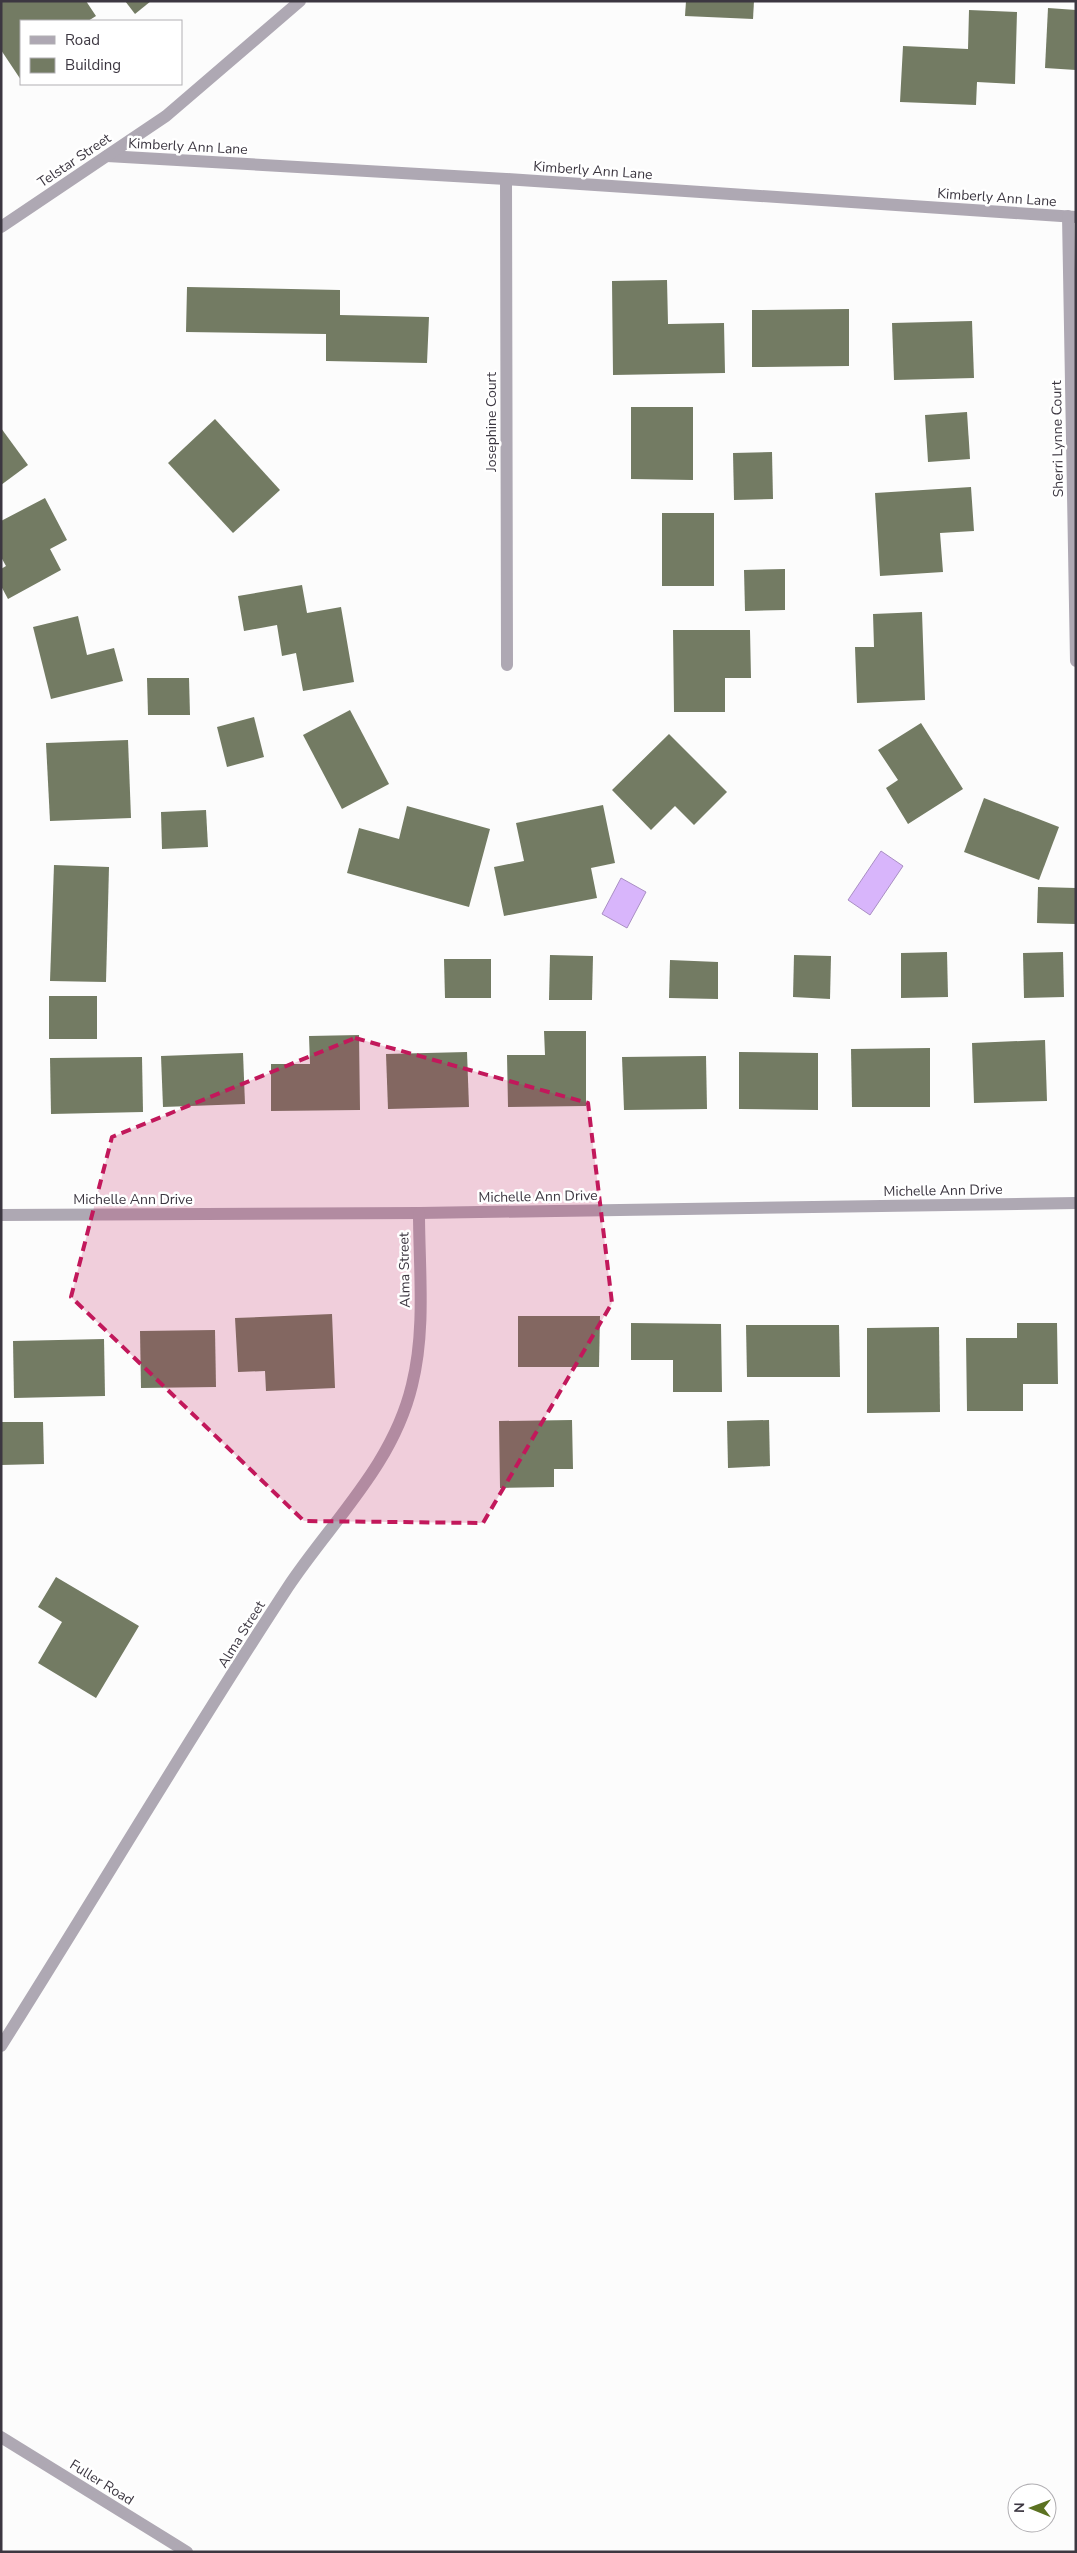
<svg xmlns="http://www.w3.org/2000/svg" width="1077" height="2553" font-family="'Nunito Sans',sans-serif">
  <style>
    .water { fill: #d8b5fb; stroke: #a98fc3 }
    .building { fill: #737b63 }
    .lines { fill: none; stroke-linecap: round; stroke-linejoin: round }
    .street { stroke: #aea8b3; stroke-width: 12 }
    .marked { fill: #c2185b; fill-opacity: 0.2; stroke: #c2185b; stroke-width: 4; stroke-dasharray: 10 6; stroke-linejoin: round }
    .labels { text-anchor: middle; stroke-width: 5; stroke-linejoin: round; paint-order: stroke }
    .street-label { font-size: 14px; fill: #3c3741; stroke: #fff }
  </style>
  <rect width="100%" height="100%" fill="#fcfcfc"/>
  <g class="water">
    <polygon points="881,851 903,866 870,915 848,900"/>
    <polygon points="621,878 646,892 627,928 602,914"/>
  </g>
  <g class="building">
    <polygon points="1,1 86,1 96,16 88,21 21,21 21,80 1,50"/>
    <polygon points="125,1 151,1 135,14"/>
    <polygon points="686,1 754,1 753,19 685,16"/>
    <polygon points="1048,8 1076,10 1076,70 1045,68"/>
    <polygon points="969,10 1017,12 1015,84 977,82 976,105 900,102 903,46 968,49"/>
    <polygon points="667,280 668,324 724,323 725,373 613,375 612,281"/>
    <polygon points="187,287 340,290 340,315 429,317 427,363 326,361 326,334 186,332"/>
    <polygon points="849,309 849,366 752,367 752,310"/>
    <polygon points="972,321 974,378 894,380 892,323"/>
    <polygon points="631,407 693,407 693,480 631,479"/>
    <polygon points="967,412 970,459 928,462 925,415"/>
    <polygon points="215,419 280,490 233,533 168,463"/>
    <polygon points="1,428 28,465 1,485"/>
    <polygon points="772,452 773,499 734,500 733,453"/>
    <polygon points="971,487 974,531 940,533 943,572 880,576 875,493"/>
    <polygon points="45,498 67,540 50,549 61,570 8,599 1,586 1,569 6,566 1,557 1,521"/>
    <rect x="662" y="513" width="52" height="73"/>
    <polygon points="785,569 785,610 745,611 744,570"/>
    <polygon points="302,585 307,613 341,607 354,682 303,691 296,653 282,656 277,625 244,631 238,596"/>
    <polygon points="922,612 925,700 857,703 855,647 874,647 873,614"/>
    <polygon points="78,616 87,655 114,648 123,681 51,699 33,627"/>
    <polygon points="673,630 750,630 751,678 725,678 725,712 674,712"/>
    <polygon points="147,678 189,678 190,715 148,715"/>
    <polygon points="350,710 389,784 342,809 303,735"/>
    <polygon points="254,717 264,757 227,767 217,727"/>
    <polygon points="921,723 963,789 908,824 886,788 898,780 878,750"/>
    <polygon points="669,734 727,792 694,825 675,806 651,830 612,790"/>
    <polygon points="128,740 131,818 50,821 46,743"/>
    <polygon points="984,798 1059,827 1039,880 964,852"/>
    <polygon points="603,805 615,863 591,868 597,898 504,916 494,867 524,861 516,823"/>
    <polygon points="407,806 490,829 469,907 347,873 359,828 399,839"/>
    <polygon points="206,810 208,847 162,849 161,812"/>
    <polygon points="54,865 109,867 106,982 50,981"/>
    <polygon points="1038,887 1076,888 1076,924 1037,923"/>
    <polygon points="947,952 948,997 901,998 901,953"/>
    <polygon points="1063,952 1064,997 1024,998 1023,953"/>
    <polygon points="550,955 593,956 592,1000 549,1000"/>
    <polygon points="794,955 831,956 830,999 793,997"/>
    <polygon points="444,959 491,959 491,998 445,998"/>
    <polygon points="670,960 718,962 718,999 669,998"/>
    <rect x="49" y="996" width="48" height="43"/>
    <polygon points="544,1031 586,1031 586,1106 508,1107 507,1055 545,1055"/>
    <polygon points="359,1035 360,1110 271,1111 271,1064 310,1064 309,1036"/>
    <polygon points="1045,1040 1047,1101 974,1103 972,1043"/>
    <polygon points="930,1048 930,1107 852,1107 851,1049"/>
    <polygon points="467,1052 469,1107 388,1109 386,1054"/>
    <polygon points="739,1052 818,1053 818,1110 739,1109"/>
    <polygon points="243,1053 245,1104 163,1107 161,1056"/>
    <polygon points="706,1056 707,1109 624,1110 622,1057"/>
    <polygon points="142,1057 143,1112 51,1114 50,1058"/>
    <polygon points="332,1314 335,1388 266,1391 265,1371 238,1372 235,1318"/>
    <polygon points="518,1316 600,1316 599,1367 518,1367"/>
    <polygon points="631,1323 721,1324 722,1392 673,1392 673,1360 631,1360"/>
    <polygon points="1017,1323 1057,1323 1058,1384 1023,1384 1023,1411 967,1411 966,1338 1017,1338"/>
    <polygon points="746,1325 839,1325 840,1377 747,1377"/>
    <polygon points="939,1327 940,1412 867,1413 867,1328"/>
    <polygon points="215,1330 216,1387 141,1388 140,1331"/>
    <polygon points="104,1339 105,1396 14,1398 13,1341"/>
    <polygon points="572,1420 573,1469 554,1469 554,1487 500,1488 499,1421"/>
    <polygon points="769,1420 770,1466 728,1468 727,1421"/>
    <polygon points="1,1422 43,1422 44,1464 1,1465"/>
    <polygon points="56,1577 139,1626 96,1698 38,1663 62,1622 38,1607"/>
  </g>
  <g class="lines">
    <g class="street">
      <polyline points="107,156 506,179 1076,217"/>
      <polyline points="506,179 507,665"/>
      <polyline points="1068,216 1076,661"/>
      <polyline points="1,227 166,116 300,1"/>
      <polyline points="1,1215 419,1213 1076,1203"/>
      <path d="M1,2046C97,1894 189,1738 288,1587C332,1521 393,1465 412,1385C426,1329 419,1269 419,1213"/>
      <polyline points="1,2437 187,2552"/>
    </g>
  </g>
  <path class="marked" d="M355,1038L588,1103L612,1303L483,1523L304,1521L71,1297L112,1137Z"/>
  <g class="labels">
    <g class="street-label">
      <text transform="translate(188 146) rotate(3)" y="5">Kimberly Ann Lane</text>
      <text transform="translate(74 160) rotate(-34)" y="5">Telstar Street</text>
      <text transform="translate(593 170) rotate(4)" y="5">Kimberly Ann Lane</text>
      <text transform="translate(997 197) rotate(4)" y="5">Kimberly Ann Lane</text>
      <text transform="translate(491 422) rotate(-90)" y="5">Josephine Court</text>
      <text transform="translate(1057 439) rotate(-91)" y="5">Sherri Lynne Court</text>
      <text transform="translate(943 1190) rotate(-1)" y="5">Michelle Ann Drive</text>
      <text transform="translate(538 1196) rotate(-1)" y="5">Michelle Ann Drive</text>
      <text x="133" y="1204">Michelle Ann Drive</text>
      <text transform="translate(404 1270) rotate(-91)" y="5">Alma Street</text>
      <text transform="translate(241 1634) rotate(-58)" y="5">Alma Street</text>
      <text transform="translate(102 2482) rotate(32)" y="5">Fuller Road</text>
    </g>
  </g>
  <rect width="1077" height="2553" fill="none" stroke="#3c3741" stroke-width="5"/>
  <rect x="20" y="20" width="162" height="65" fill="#ffffff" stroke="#b1afb3"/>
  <rect x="30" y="36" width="25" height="8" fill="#aea8b3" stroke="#b1afb3"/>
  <text x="65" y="45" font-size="15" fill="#3c3741">Road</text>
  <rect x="30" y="58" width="25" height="15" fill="#737b63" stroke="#b1afb3"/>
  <text x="65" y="70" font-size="15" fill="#3c3741">Building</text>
  <g transform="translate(1032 2508) rotate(271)"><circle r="24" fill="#ffffff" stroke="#b1afb3"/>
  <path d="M0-4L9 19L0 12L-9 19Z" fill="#5c7222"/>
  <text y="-8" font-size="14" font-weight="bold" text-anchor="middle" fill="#3c3741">N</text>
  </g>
</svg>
